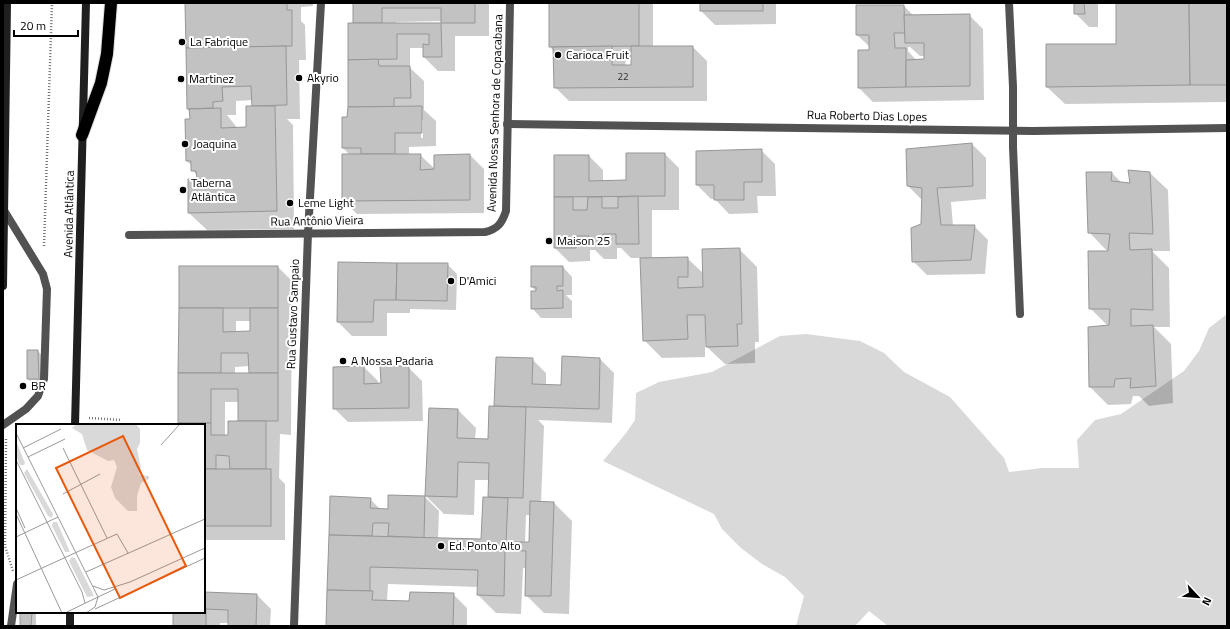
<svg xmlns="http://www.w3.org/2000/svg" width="1230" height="629" font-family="'Titillium Web',sans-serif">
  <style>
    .green { fill: #d9d9d9 }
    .shadow { fill: #0003; fill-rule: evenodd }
    .building { fill: #c2c2c2; stroke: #969696 }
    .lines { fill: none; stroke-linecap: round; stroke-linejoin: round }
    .highway-casing { stroke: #dbdbdb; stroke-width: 14 }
    .path { stroke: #747474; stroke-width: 2.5; stroke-dasharray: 1 2; stroke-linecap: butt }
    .lane { stroke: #525252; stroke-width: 8 }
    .street { stroke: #525252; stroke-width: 8 }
    .secondary { stroke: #1f1f1f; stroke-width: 8 }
    .highway { stroke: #000; stroke-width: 12 }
    .poi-dot { fill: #000; stroke: #fff; stroke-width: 1.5 }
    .labels { text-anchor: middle; stroke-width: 4; stroke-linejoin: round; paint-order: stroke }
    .number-label { font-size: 10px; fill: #303030 }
    .poi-label { font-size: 12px; fill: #000; stroke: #fff; text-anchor: start }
    .street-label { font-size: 12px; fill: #000; stroke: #fff }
    .inset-road { fill: none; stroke: #999; stroke-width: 1 }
    .view { fill: #e8590c; fill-opacity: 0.15; stroke: #e8590c; stroke-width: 2 }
    .inset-edge { fill: none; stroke: #000; stroke-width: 2 }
  </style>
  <rect width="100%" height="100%" fill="#fff"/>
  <polygon class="green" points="1227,314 1227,626 888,626 869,611 855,626 796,626 804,596 785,577 762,564 741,548 722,529 714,514 603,461 626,433 635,420 636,393 659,382 712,372 780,336 806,334 860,341 884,353 904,372 950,397 1004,458 1009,472 1042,468 1079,468 1077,440 1095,420 1121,414 1184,371 1199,351 1209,328"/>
  <g class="shadow">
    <path d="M185,3H313V6L301,7V21L305,25L306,60H299L300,119H287L293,125L294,229L207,230L189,213L198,180V176L192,170V166L187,161L191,120L190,112L188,109ZM253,100L254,107L247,128L238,129L227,115H236V101Z"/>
    <path d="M354,3H489V36H455V71H438L424,57V48H410V68L424,81V110L436,121V146L409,147V155H420L435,169L470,155L484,169V213L357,214L343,200L350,155L343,148L348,118ZM442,21V24H396V22ZM440,36H442V49L440,47ZM421,120H423V138H421Z"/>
    <path d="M550,3H653V47H693L707,61V101H569L555,87L554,51L550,47ZM626,60H632V66H625Z"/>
    <polygon points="701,3 776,3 776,24 715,25 701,11"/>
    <polygon points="1075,3 1098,3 1098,27 1089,27 1075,13"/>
    <polygon points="1227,3 1227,102 1065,104 1047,87 1117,45"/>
    <path d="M904,6L914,16L969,15L983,29L984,100L873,102L859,88L870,47L857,35ZM908,47H910L920,56H925V60L917,61L908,51Z"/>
    <polygon points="972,144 986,158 986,199 951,202 953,226 974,226 988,240 985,274 927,275 913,261 922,225 922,200 908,186"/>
    <polygon points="761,150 775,164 776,196 757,196 758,213 729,214 715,199 711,199 697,185"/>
    <polygon points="665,154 679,168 679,210 652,210 652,259 687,258 704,274 739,249 757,267 759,342 755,342 755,363 725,364 707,347 707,333 705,333 705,357 662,358 644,340 641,258 631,258 621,248 617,248 617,259 604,259 595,250 590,250 590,261 569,262 555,248 555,156 589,156 603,170 603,182 627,181"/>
    <polygon points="1129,171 1150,173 1168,190 1170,251 1152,251 1169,268 1170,327 1154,327 1171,344 1173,403 1149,406 1139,396 1133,396 1131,404 1108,405 1090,387 1108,326 1090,308 1108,252 1089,232 1112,173 1122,183 1131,184"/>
    <polygon points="339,263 447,264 457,274 456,310 410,309 410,313 387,313 387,336 352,336 338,322"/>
    <path d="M180,267H278L292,281L291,435L280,434L279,478L285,484V540H204V425H179ZM236,321H251V332L236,333ZM250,366V374H235V367ZM225,402H239V422L229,436H225Z"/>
    <polygon points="563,267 572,277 572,295 566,295 572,301 572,318 541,318 532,308 537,292 532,287"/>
    <polygon points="28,351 38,351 42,356 43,384 33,384 28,379"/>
    <path d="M532,359L546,373V386H562L600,359L614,373L612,423L538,420L544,426L541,503H554L572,521L569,614L544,613L526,595L527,568H523L521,614L496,613L478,595L479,587L388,584L387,601L410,602L453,594L467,608V626H327L331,497L370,499L381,510H389V496L425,497L439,511L438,539L482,541L489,498V480H475L474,515L444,514L426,496L458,410L476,428L475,439L489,440L497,407L495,406ZM526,515H531L529,543H525Z"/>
    <polygon points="364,367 378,381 378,384 382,384 408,367 422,381 423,421 348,422 334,408"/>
    <polygon points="204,593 257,595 271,609 270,626 229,626 229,623 220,623 220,626 174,626 174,612 204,612"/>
    <rect x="21" y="612" width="15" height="14"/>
  </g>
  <g class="building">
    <polygon points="185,3 287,3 287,10 292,10 292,46 186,48"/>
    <polygon points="353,3 475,3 475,23 441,23 441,8 382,8 382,23 353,23"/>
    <polygon points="549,3 639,3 639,46 549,47"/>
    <rect x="700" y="3" width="63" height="8"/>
    <polygon points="1074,3 1084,3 1085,14 1074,14"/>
    <polygon points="1116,3 1189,3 1190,85 1046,87 1046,44 1116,44"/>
    <polygon points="1189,3 1227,3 1227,85 1190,85"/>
    <polygon points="856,5 904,5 905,33 894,33 895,48 906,48 906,87 858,88 858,50 869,50 869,35 856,35"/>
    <polygon points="970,14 970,86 906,87 906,60 924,59 924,43 905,43 904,15"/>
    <polygon points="348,23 441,23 442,57 423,57 423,44 429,45 429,34 397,34 397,59 348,60"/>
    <polygon points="286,46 287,105 252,106 251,86 222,87 223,101 213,102 213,108 187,109 186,48"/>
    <polygon points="612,46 612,65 631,65 631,46 693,46 693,87 554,88 553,47"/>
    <polygon points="378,59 379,66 410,66 411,98 394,98 394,107 348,107 348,60"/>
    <polygon points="246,106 275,106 277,211 188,213 188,179 197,179 196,171 191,171 191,161 186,161 185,119 190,119 189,109 221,108 221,128 246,127"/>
    <polygon points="422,106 422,133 395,133 395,154 361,154 361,148 342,148 342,117 347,117 348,107"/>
    <polygon points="972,143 973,186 937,188 941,225 975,225 971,260 912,262 911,228 921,224 922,188 907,186 906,149"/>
    <polygon points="762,149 762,182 744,182 744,200 714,200 714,185 696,185 696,151"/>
    <polygon points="626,153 665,153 665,196 554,197 554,155 589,155 589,181 626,180"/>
    <polygon points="342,154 421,154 420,170 434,169 434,155 470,154 470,200 342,201"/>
    <polygon points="1128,170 1150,172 1153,234 1129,233 1130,250 1152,249 1153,310 1131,309 1131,326 1153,325 1156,386 1130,388 1131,378 1115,379 1114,387 1089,387 1088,327 1109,325 1110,309 1089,309 1088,251 1108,251 1110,234 1088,233 1086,172 1112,172 1111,181 1130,183"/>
    <polygon points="638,196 639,244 616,244 616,234 603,234 603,245 589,245 589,236 576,236 576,248 554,248 554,197 573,197 573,210 587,210 588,197 602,197 602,208 618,208 618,197"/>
    <polygon points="740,248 742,324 737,324 738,346 706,347 705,315 687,315 688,339 643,341 640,258 688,257 688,277 678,277 678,288 703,287 702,249"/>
    <polygon points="338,262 397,263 396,300 374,300 373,322 337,322"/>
    <polygon points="397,263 448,263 447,301 396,300"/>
    <rect x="179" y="266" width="99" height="42"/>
    <polygon points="531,266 563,266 563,286 557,286 557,291 563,290 563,308 531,309 531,291 536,291 536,287 531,287"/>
    <polygon points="179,308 223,308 223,332 250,331 250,308 278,308 278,373 249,373 248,353 221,353 221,373 178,373"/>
    <polygon points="27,350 38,350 39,379 27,379"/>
    <polygon points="562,356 600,358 599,409 494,406 496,357 533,358 532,384 561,385"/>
    <polygon points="364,366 364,384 381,383 380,366 409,366 409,408 333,409 333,367"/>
    <polygon points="178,373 278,373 278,421 238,421 238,389 211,389 211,423 178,423"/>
    <polygon points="489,406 526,407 523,498 488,497 489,463 458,462 457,497 425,496 429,408 458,409 457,438 488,439"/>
    <polygon points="228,421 266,421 266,469 230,469 229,456 216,455 216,469 204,469 204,425 178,425 178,423 211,423 211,435 228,435"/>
    <rect x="204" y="469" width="67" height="57"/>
    <polygon points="388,495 425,496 424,538 388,536 389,523 373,523 372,536 329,535 330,496 371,498 370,508 388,509"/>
    <polygon points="483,497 508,498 506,542 529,542 530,501 554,502 551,596 525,596 526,551 505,550 504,596 477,595 478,570 370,567 370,591 327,590 329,535 481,539"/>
    <polygon points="327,590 373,591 372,600 409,601 410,592 454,593 453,626 326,626"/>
    <polygon points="204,592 257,594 256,626 228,626 228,610 206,609 206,626 173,626 173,612 204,612"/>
    <polygon points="20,612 32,612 31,626 20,626"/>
  </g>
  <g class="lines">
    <g class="highway-casing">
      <polyline id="highway" points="82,135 101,83 107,54 111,3"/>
    </g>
    <g class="path">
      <polyline points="44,246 52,3"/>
      <polyline points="89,418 122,420"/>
      <polyline points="6,439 5,546 13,571"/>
    </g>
    <g class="lane">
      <polyline points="3,425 26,409 38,396 44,379 47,289 43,274 5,212"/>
      <polyline points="11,626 17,584"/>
    </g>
    <g class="street">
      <polyline points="1009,3 1013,87 1013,147 1020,314"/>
      <polyline points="507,124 1033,131 1227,128"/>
      <path d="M129,235L485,232C498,229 502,223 506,211L510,3"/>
      <polyline points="294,626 308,233 321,3"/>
    </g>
    <g class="secondary">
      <polyline points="3,286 7,3"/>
      <polyline points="75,425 86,3"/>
      <polyline points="70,626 70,612"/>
    </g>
    <use href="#highway" class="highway"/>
  </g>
  <g class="poi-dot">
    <circle cx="182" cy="42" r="4"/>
    <circle cx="558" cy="55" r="4"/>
    <circle cx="299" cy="78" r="4"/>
    <circle cx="181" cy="79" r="4"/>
    <circle cx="185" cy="144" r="4"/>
    <circle cx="183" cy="190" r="4"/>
    <circle cx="290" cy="203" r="4"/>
    <circle cx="549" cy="241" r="4"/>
    <circle cx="451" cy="281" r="4"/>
    <circle cx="343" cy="361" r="4"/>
    <circle cx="23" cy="386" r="4"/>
    <circle cx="441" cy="546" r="4"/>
  </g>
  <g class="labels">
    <g class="number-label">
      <text x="623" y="80">22</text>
    </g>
    <g class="poi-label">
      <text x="190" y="46">La Fabrique</text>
      <text x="566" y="59">Carioca Fruit</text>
      <text x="307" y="82">Akyrio</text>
      <text x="189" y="83">Martinez</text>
      <text x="193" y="148">Joaquina</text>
      <text x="191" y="187">Taberna<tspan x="191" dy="14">Atlântica</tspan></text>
      <text x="298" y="207">Leme Light</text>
      <text x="557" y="245">Maison 25</text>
      <text x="459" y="285">D'Amici</text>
      <text x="351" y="365">A Nossa Padaria</text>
      <text x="31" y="390">BR</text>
      <text x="449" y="550">Ed. Ponto Alto</text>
    </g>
    <g class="street-label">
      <text transform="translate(495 113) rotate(-88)" y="4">Avenida Nossa Senhora de Copacabana</text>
      <text transform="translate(867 116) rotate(1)" y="4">Rua Roberto Dias Lopes</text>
      <text transform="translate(69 214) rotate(-89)" y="4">Avenida Atlântica</text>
      <text transform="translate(317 221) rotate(-1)" y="4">Rua Antônio Vieira</text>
      <text transform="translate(293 314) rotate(-88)" y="4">Rua Gustavo Sampaio</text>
    </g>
  </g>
  <g transform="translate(16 424)">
    <rect width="189" height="189" fill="#fff"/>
    <path d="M61,0H120L124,5V19L121,25L125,44L123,51L133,52V55L125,59L121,72V87H112L99,74L95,63L101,43L98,36L92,37L71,26L66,10L56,4ZM0,17L9,39L8,41H4L0,32ZM11,45L37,90L36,94L32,92L8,49ZM37,98H41L54,128H49L36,102ZM56,133L59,134L78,172L71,173L53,137Z" fill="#d9d9d9"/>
    <path class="inset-road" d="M0,9L82,173L79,183L70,189M145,21L164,0M7,24L45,5M47,24L91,114M12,33L49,15M0,36L66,168L69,179M47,70L84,50M0,84L9,104M0,90L46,189M0,113L42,93M61,128L101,110L112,129M70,148L189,95M0,156L61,128M114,158L189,124M77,162L88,166L114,158M82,173L99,165M79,185L189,134M49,189L82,173"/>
    <path class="view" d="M107,12L170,142L104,174L40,44Z"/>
    <rect width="189" height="189" class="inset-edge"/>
  </g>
  <rect width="1230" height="629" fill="none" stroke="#000000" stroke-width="8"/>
  <g transform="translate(1198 597) rotate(116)" stroke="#ffffff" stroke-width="3" paint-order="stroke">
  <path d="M0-3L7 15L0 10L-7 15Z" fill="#000000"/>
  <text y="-6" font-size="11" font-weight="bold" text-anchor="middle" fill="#000000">N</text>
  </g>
  <path d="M14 30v6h64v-6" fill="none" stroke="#000000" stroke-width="2"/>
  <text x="20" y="30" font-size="12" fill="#000000" stroke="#ffffff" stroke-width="3" paint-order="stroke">20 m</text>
</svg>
